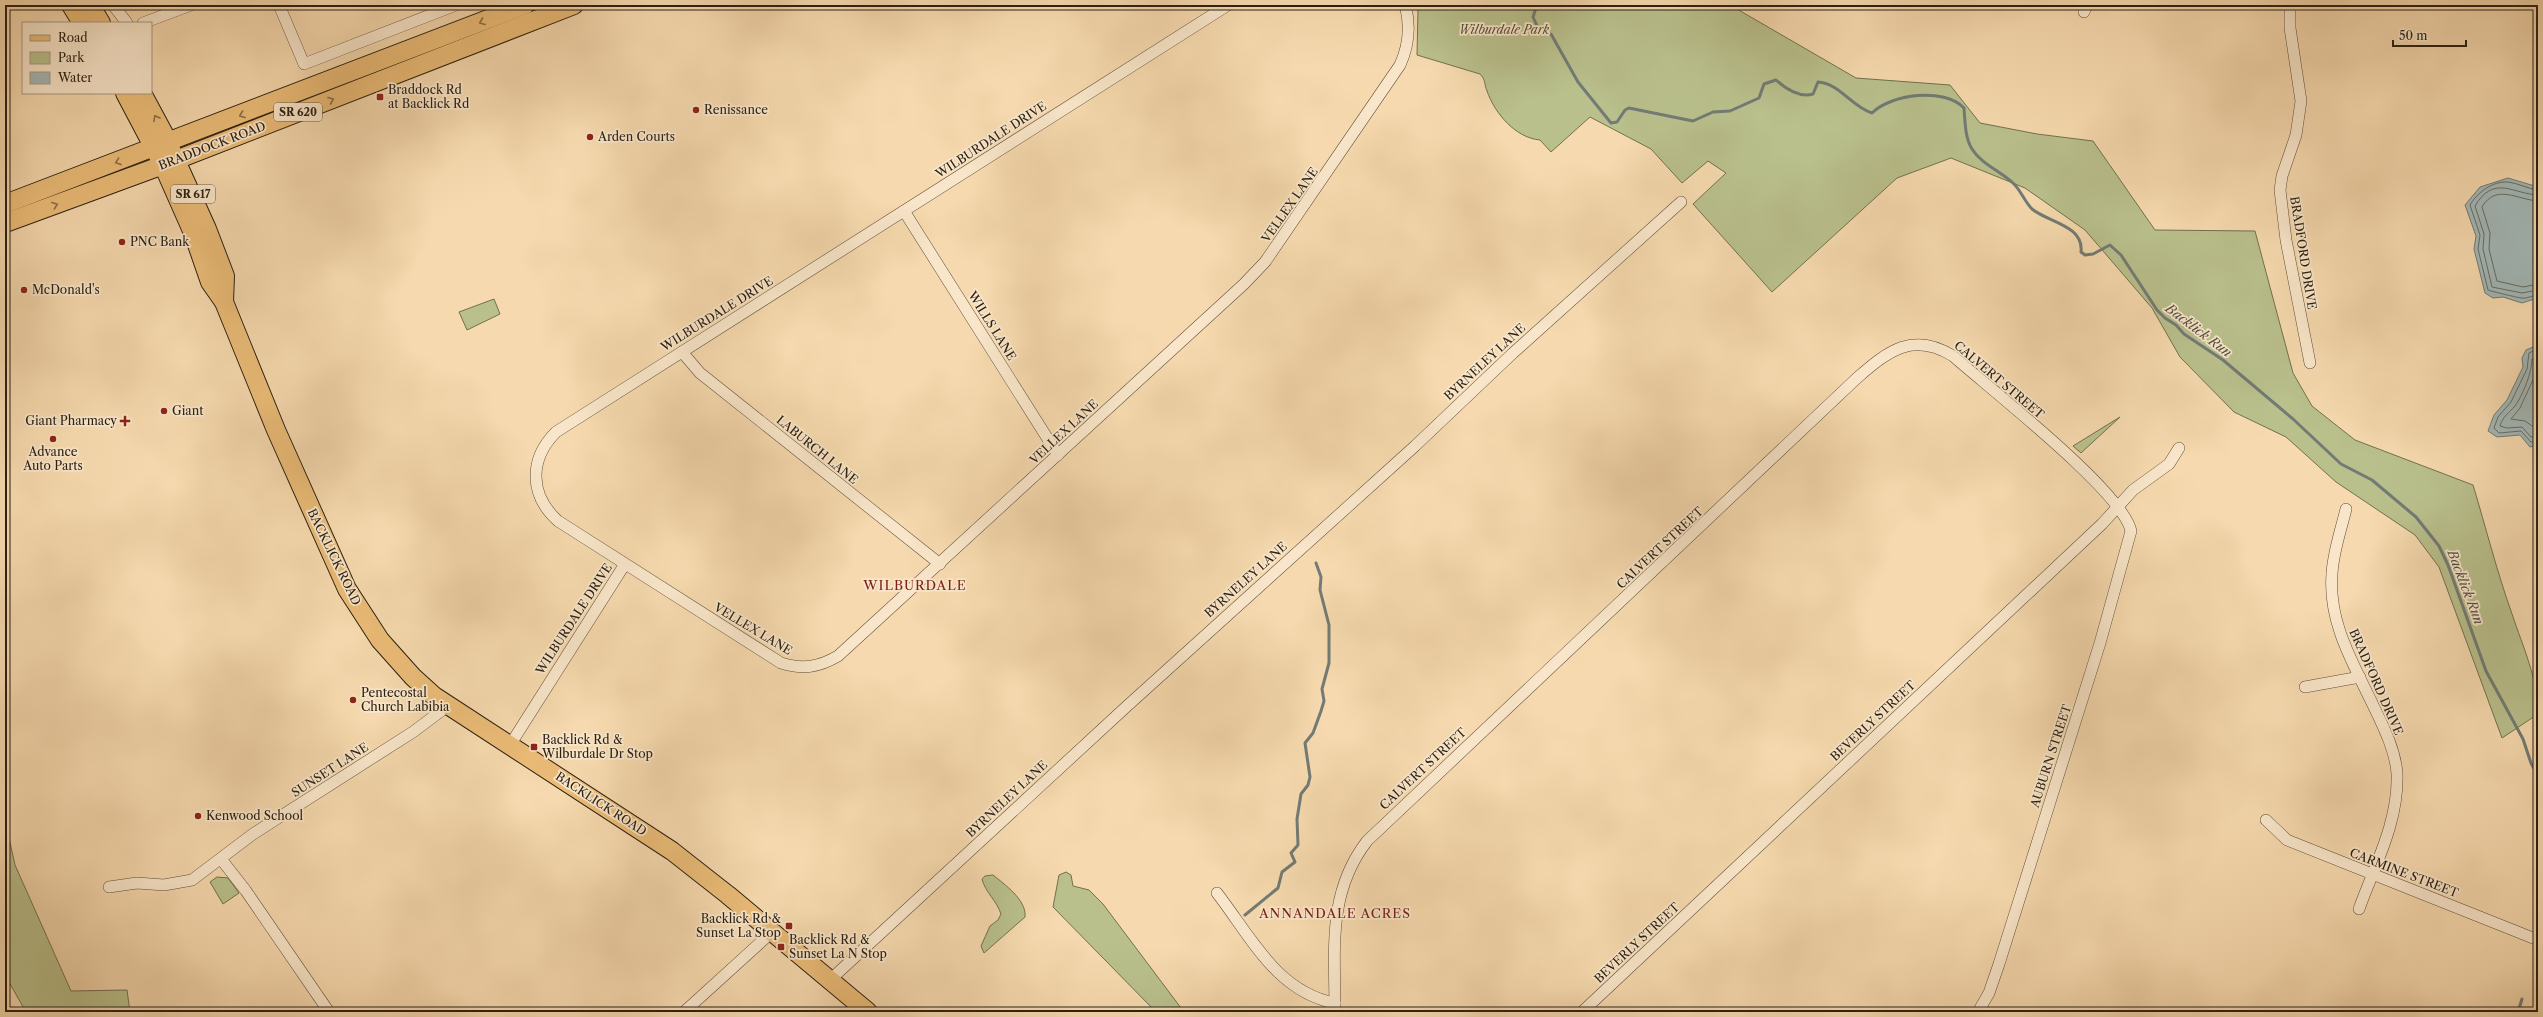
<svg xmlns="http://www.w3.org/2000/svg" width="2543" height="1017" font-family="'Libre Caslon Text',serif">
  <style>
    .green { fill: #b9c08c; stroke: #727050 }
    .water { fill: #a2b7b6; stroke: #727b75 }
    .lines { fill: none; stroke-linecap: round; stroke-linejoin: round }
    .shore { stroke: #666c64; stroke-width: 1 }
    .stream { stroke: #727b75; stroke-width: 3 }
    .minor-casing { stroke: #5e4e3a; stroke-width: 12 }
    .primary-casing { stroke: #2b2013; stroke-width: 20 }
    .minor { stroke: #f9e6ca; stroke-width: 11 }
    .primary { stroke: #ebbc77; stroke-width: 18 }
    .oneway { stroke: #8b6e45 }
    .poi-dot { fill: #8f2418; stroke: #f9e6ca; stroke-width: 1.5 }
    .labels { text-anchor: middle; stroke-width: 3.5; stroke-linejoin: round; paint-order: stroke }
    .shield { fill: #f9e6ca; stroke: #695b4a; stroke-width: 1 }
    .shield-label { font-size: 11px; font-weight: bold; fill: #2b2013 }
    .park-label { font-size: 12px; font-style: italic; fill: #565037; stroke: #f9e6ca }
    .poi-label { font-size: 12px; fill: #2b2013; stroke: #f9e6ca; text-anchor: start }
    .street-label { font-size: 12px; fill: #2b2013; stroke: #f9e6ca }
    .water-label { font-size: 13px; font-style: italic; fill: #4f4d44; stroke: #f9e6ca }
    .neighbourhood-label { font-size: 13px; letter-spacing: 1px; fill: #7a1f14; stroke: #f9e6ca }
  </style>
  <rect width="100%" height="100%" fill="#f6d9ae"/>
  <filter id="stains"><feTurbulence type="fractalNoise" baseFrequency=".005" numOctaves="4"/><feColorMatrix values="0 0 0 0 .2 0 0 0 0 .09 0 0 0 0 .02 0 0 0 .5 -.17"/></filter>
  <radialGradient id="worn" r=".72"><stop offset=".6" stop-color="#630" stop-opacity="0"/><stop offset="1" stop-color="#630" stop-opacity=".3"/></radialGradient>
  <g class="green">
    <path d="M1415,5H1730L1856,78L1950,85L1980,123L2037,134L2093,141L2155,230L2255,231L2293,373L2312,406L2355,440L2473,485C2486,528 2497,572 2512,614C2523,647 2538,679 2538,714L2502,738L2439,567L2415,535L2336,482L2286,437L2234,412L2180,357L2152,308L2085,230L2025,188L1951,158L1897,178L1772,292L1693,204L1726,173L1708,161L1682,183L1651,149L1590,117L1551,152L1540,140C1516,138 1495,114 1487,91C1484,84 1486,80 1480,74L1417,55L1418,11Z"/>
    <polygon points="494,299 500,314 467,330 459,312"/>
    <polygon points="2120,417 2081,453 2073,446"/>
    <polygon points="5,820 15,865 71,991 127,990 130,1012 26,1012 5,975"/>
    <polygon points="1066,872 1071,875 1073,886 1089,890 1103,904 1184,1012 1156,1012 1053,907 1059,875"/>
    <path d="M993,875C1004,884 1027,900 1025,917L984,953L981,946L990,926L998,920L1001,914C997,901 985,892 982,879L985,876Z"/>
    <polygon points="217,877 228,878 239,893 223,904 210,882"/>
  </g>
  <g class="water">
    <polygon points="2508,178 2538,187 2538,298 2522,303 2503,297 2493,298 2485,293 2474,249 2476,236 2465,205 2480,187"/>
    <polygon points="2538,345 2538,445 2530,447 2520,435 2497,437 2488,431 2494,415 2507,400 2523,367 2522,358 2526,350"/>
  </g>
  <g class="lines">
    <g class="shore">
      <path d="M2538,190C2528,189 2518,183 2508,182C2492,181 2477,193 2470,205L2480,235L2478,249L2488,290C2490,291 2519,298 2522,298C2527,299 2533,295 2538,295"/>
      <path d="M2538,195C2513,194 2494,174 2475,206L2484,234L2483,249L2492,287L2522,293L2538,290"/>
      <path d="M2538,201C2518,200 2496,183 2482,207L2490,233L2489,249L2497,281L2523,287L2538,284"/>
      <polyline points="2538,349 2529,353 2527,369 2511,402 2498,417 2494,428 2499,433 2521,431 2531,442 2538,441"/>
      <path d="M2538,354L2532,359C2532,372 2523,395 2515,406C2509,413 2503,416 2500,426L2507,428L2522,427L2531,437L2538,436"/>
      <polyline points="2538,369 2520,408 2511,419 2525,421 2538,430"/>
    </g>
    <g class="stream">
      <path d="M1537,5L1533,17L1538,28L1551,34L1578,82L1611,123L1617,122L1625,110L1629,108L1693,121L1713,112L1730,111L1759,98L1764,84L1776,80C1786,89 1799,98 1813,94L1818,82C1839,83 1852,107 1872,113C1891,94 1944,87 1964,108C1965,121 1965,138 1972,149C1981,164 2002,172 2014,184C2021,191 2025,202 2032,209C2047,222 2084,225 2081,252L2085,255L2093,254L2110,245L2121,255L2157,310L2165,318L2176,325L2184,334L2223,360L2293,419L2341,464L2372,480L2416,517L2439,546L2448,565L2486,671L2523,739L2531,763L2538,776"/>
      <polyline points="1245,915 1278,888 1282,872 1295,862 1291,853 1298,845 1297,819 1301,794 1308,785 1310,777 1305,743 1313,733 1321,711 1324,701 1322,689 1329,663 1329,625 1320,590 1321,577 1316,563"/>
      <polyline points="2518,1012 2522,999"/>
    </g>
    <g class="minor-casing">
      <g id="minor">
        <polyline points="113,5 127,23"/>
        <polyline points="279,5 304,64 456,5"/>
        <path d="M1228,5L556,432C529,459 529,495 558,521L781,663C803,670 819,667 838,656L1244,284L1265,262L1400,65C1409,45 1411,26 1405,5"/>
        <polyline points="2290,5 2290,28 2301,101 2296,135 2282,176 2280,190 2286,240 2310,363"/>
        <polyline points="2084,12 2087,5"/>
        <polyline points="143,23 191,5"/>
        <polyline points="904,211 1058,455"/>
        <polyline points="682,352 700,373 940,564"/>
        <path d="M2346,509C2341,530 2333,552 2332,574C2328,622 2353,663 2373,705C2383,726 2395,749 2397,773C2399,821 2375,865 2359,909"/>
        <polyline points="2305,687 2360,677"/>
        <polyline points="510,745 625,564"/>
        <polyline points="2266,820 2287,840 2538,940"/>
        <polyline points="221,859 246,891 329,1012"/>
        <polyline points="109,887 137,883 164,885 192,880 253,834 413,732 449,705"/>
        <path d="M1217,893C1251,937 1277,992 1335,1003"/>
        <polyline points="830,980 1126,707 1415,446 1513,353 1681,202"/>
        <polyline points="684,1012 772,932"/>
        <path d="M1335,1012C1335,950 1327,893 1367,841L1857,378C1888,351 1913,331 1953,356C1989,388 2123,492 2131,531L2100,643L1999,964L1989,993L1978,1012"/>
        <polyline points="1582,1012 2102,524 2133,490 2169,464 2179,448"/>
      </g>
    </g>
    <g class="primary-casing">
      <g id="primary">
        <polyline points="71,5 82,23"/>
        <polyline points="90,5 101,23"/>
        <polyline points="125,93 163,165 193,233 210,282 224,302 276,430 347,589 380,640 413,677 434,696 672,851 728,895 868,1012"/>
        <polyline points="142,93 163,132 207,229 225,276 224,302"/>
        <polyline points="5,204 525,5"/>
        <polyline points="5,223 163,165 574,5"/>
      </g>
    </g>
    <use href="#minor" class="minor"/>
    <use href="#primary" class="primary"/>
  </g>
  <defs><path id="oneway-chevron" d="M-2-3.5L2.5 0L-2 3.5" fill="none" stroke-width="1.6" stroke-linecap="round" stroke-linejoin="round"/></defs>
  <g class="oneway">
    <use href="#oneway-chevron" transform="translate(482 22) rotate(159)"/>
    <use href="#oneway-chevron" transform="translate(331 100) rotate(-22)"/>
    <use href="#oneway-chevron" transform="translate(242 115) rotate(159)"/>
    <use href="#oneway-chevron" transform="translate(156 118) rotate(-119)"/>
    <use href="#oneway-chevron" transform="translate(118 162) rotate(160)"/>
    <use href="#oneway-chevron" transform="translate(55 205) rotate(-20)"/>
  </g>
  <g class="poi-dot">
    <rect x="376" y="93" width="8" height="8" rx="2"/>
    <circle cx="696" cy="110" r="4"/>
    <circle cx="590" cy="137" r="4"/>
    <circle cx="122" cy="242" r="4"/>
    <circle cx="24" cy="290" r="4"/>
    <circle cx="164" cy="411" r="4"/>
    <path d="M123 415h4v4h4v4h-4v4h-4v-4h-4v-4h4z"/>
    <circle cx="53" cy="439" r="4"/>
    <circle cx="353" cy="700" r="4"/>
    <rect x="530" y="743" width="8" height="8" rx="2"/>
    <circle cx="198" cy="816" r="4"/>
    <rect x="785" y="922" width="8" height="8" rx="2"/>
    <rect x="777" y="943" width="8" height="8" rx="2"/>
  </g>
  <g class="labels">
    <g class="shield">
      <rect x="274" y="103" width="48" height="18" rx="3"/>
      <rect x="171" y="185" width="44" height="18" rx="3"/>
    </g>
    <g class="shield-label">
      <text x="298" y="116">SR 620</text>
      <text x="193" y="198">SR 617</text>
    </g>
    <g class="park-label">
      <text x="1504" y="34">Wilburdale Park</text>
    </g>
    <g class="poi-label">
      <text x="388" y="94">Braddock Rd<tspan x="388" dy="14">at Backlick Rd</tspan></text>
      <text x="704" y="114">Renissance</text>
      <text x="598" y="141">Arden Courts</text>
      <text x="130" y="246">PNC Bank</text>
      <text x="32" y="294">McDonald's</text>
      <text x="172" y="415">Giant</text>
      <text x="117" y="425" text-anchor="end">Giant Pharmacy</text>
      <text x="53" y="456" text-anchor="middle">Advance<tspan x="53" dy="14">Auto Parts</tspan></text>
      <text x="361" y="697">Pentecostal<tspan x="361" dy="14">Church Labibia</tspan></text>
      <text x="542" y="744">Backlick Rd &amp;<tspan x="542" dy="14">Wilburdale Dr Stop</tspan></text>
      <text x="206" y="820">Kenwood School</text>
      <text x="781" y="923" text-anchor="end">Backlick Rd &amp;<tspan x="781" dy="14">Sunset La Stop</tspan></text>
      <text x="789" y="944">Backlick Rd &amp;<tspan x="789" dy="14">Sunset La N Stop</tspan></text>
    </g>
    <g class="street-label">
      <text transform="translate(991 140) rotate(-33)" y="4">WILBURDALE DRIVE</text>
      <text transform="translate(212 146) rotate(-21)" y="4">BRADDOCK ROAD</text>
      <text transform="translate(1290 205) rotate(-55)" y="4">VELLEX LANE</text>
      <text transform="translate(2303 253) rotate(81)" y="4">BRADFORD DRIVE</text>
      <text transform="translate(717 314) rotate(-32)" y="4">WILBURDALE DRIVE</text>
      <text transform="translate(992 326) rotate(58)" y="4">WILLS LANE</text>
      <text transform="translate(1485 362) rotate(-43)" y="4">BYRNELEY LANE</text>
      <text transform="translate(1999 380) rotate(40)" y="4">CALVERT STREET</text>
      <text transform="translate(1064 432) rotate(-43)" y="4">VELLEX LANE</text>
      <text transform="translate(817 450) rotate(39)" y="4">LABURCH LANE</text>
      <text transform="translate(1660 548) rotate(-43)" y="4">CALVERT STREET</text>
      <text transform="translate(334 557) rotate(64)" y="4">BACKLICK ROAD</text>
      <text transform="translate(1246 580) rotate(-42)" y="4">BYRNELEY LANE</text>
      <text transform="translate(574 619) rotate(-57)" y="4">WILBURDALE DRIVE</text>
      <text transform="translate(753 629) rotate(31)" y="4">VELLEX LANE</text>
      <text transform="translate(2376 682) rotate(66)" y="4">BRADFORD DRIVE</text>
      <text transform="translate(1873 721) rotate(-43)" y="4">BEVERLY STREET</text>
      <text transform="translate(2051 756) rotate(-72)" y="4">AUBURN STREET</text>
      <text transform="translate(1423 769) rotate(-43)" y="4">CALVERT STREET</text>
      <text transform="translate(330 770) rotate(-33)" y="4">SUNSET LANE</text>
      <text transform="translate(1007 799) rotate(-43)" y="4">BYRNELEY LANE</text>
      <text transform="translate(601 804) rotate(33)" y="4">BACKLICK ROAD</text>
      <text transform="translate(2404 873) rotate(21)" y="4">CARMINE STREET</text>
      <text transform="translate(1637 943) rotate(-43)" y="4">BEVERLY STREET</text>
    </g>
    <g class="water-label">
      <text transform="translate(2199 330) rotate(37)" y="5">Backlick Run</text>
      <text transform="translate(2466 587) rotate(69)" y="5">Backlick Run</text>
    </g>
    <g class="neighbourhood-label">
      <text x="915" y="590">WILBURDALE</text>
      <text x="1335" y="918">ANNANDALE ACRES</text>
    </g>
  </g>
  <rect width="2543" height="1017" fill="none" stroke="#f6d9ae" stroke-width="20"/>
  <rect x="6" y="6" width="2531" height="1005" fill="none" stroke="#2b2013" stroke-width="2"/>
  <rect x="10" y="10" width="2523" height="997" fill="none" stroke="#2b2013"/>
  <rect x="22" y="22" width="130" height="72" fill="#f9e6ca" stroke="#a79781"/>
  <rect x="30" y="35" width="20" height="6" fill="#ebbc77" stroke="#a79781"/>
  <text x="58" y="42" font-size="12" fill="#2b2013">Road</text>
  <rect x="30" y="52" width="20" height="12" fill="#b9c08c" stroke="#a79781"/>
  <text x="58" y="62" font-size="12" fill="#2b2013">Park</text>
  <rect x="30" y="72" width="20" height="12" fill="#a2b7b6" stroke="#a79781"/>
  <text x="58" y="82" font-size="12" fill="#2b2013">Water</text>
  <path d="M2393 40v6h73v-6" fill="none" stroke="#2b2013" stroke-width="2"/>
  <text x="2399" y="40" font-size="12" fill="#2b2013" stroke="#f9e6ca" stroke-width="3" paint-order="stroke">50 m</text>
  <rect width="100%" height="100%" filter="url(#stains)"/>
  <rect width="100%" height="100%" fill="url(#worn)"/>
</svg>
